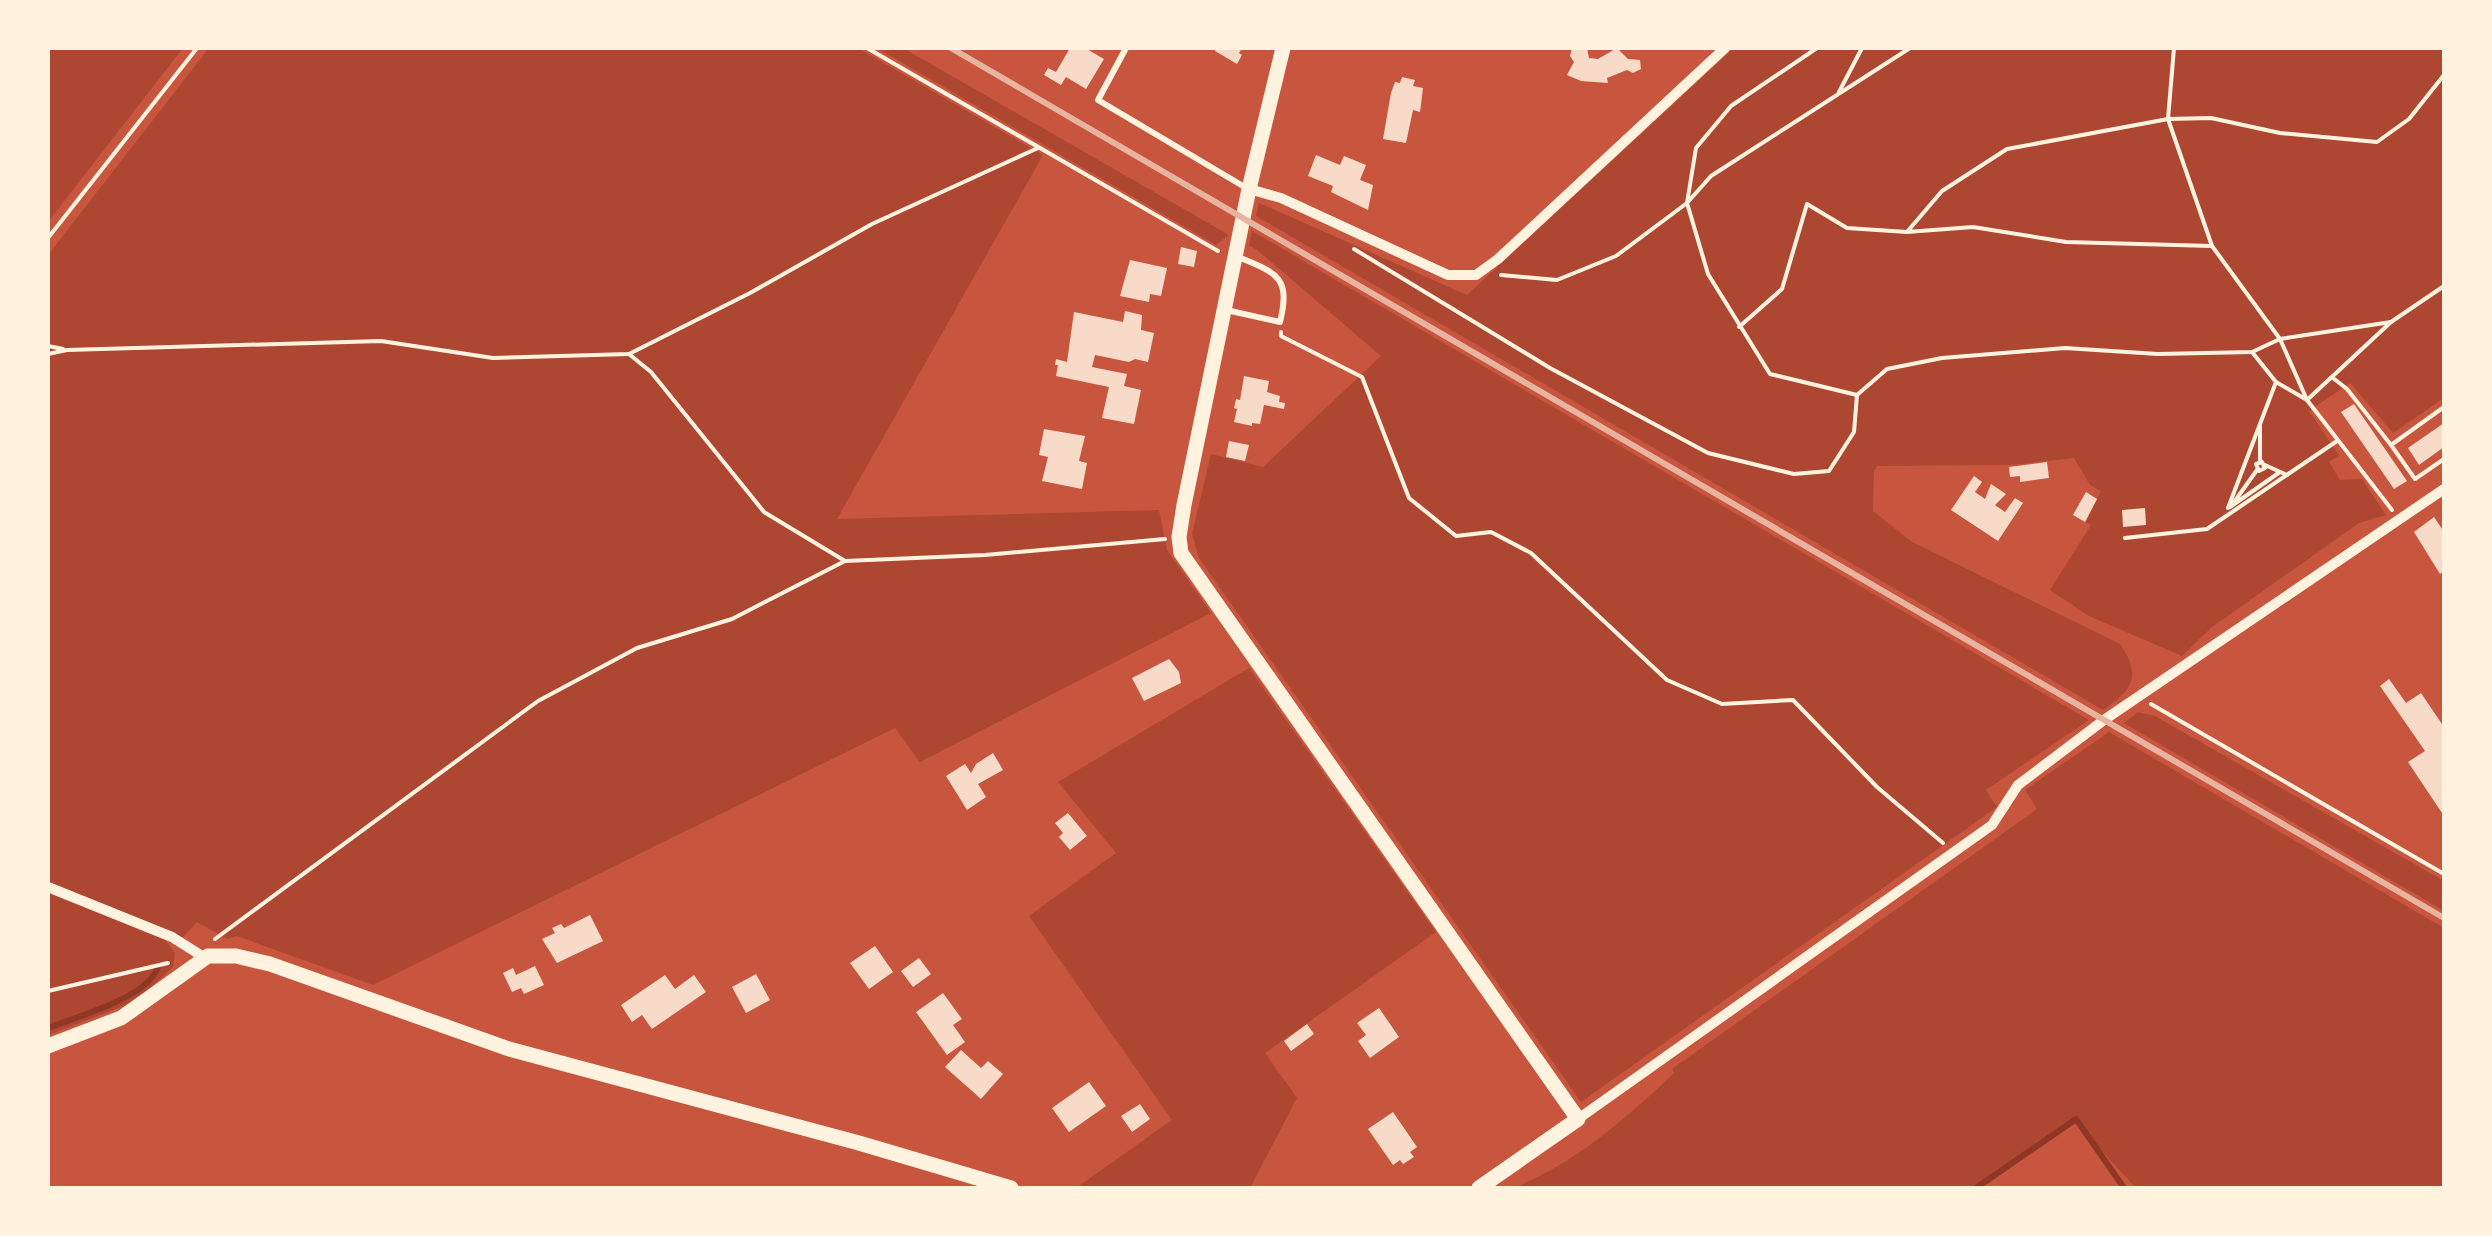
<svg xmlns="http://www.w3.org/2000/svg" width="2492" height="1236" viewBox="0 0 2492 1236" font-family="'IBM Plex Serif',serif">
<rect width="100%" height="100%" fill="#c8553d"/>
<!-- green -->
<g fill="#ae4732">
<polygon points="48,48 183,48 48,222"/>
<polygon points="209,48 858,48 1043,155 837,519 1159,510 1167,550 1211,613 920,762 895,728 373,985 237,936 227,939 197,922 182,938 48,882 48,255"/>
<polygon points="877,48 903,48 1229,235 1216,245"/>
<path d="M1734 48H2444V398L2393 433 2350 383 2309 411 2339 455 2329 462 2340 480 2362 479 2386 515 2359 523 2212 627 2182 656 2089 616 2050 590 2091 525 2086 522 2101 491 2090 485 2074 458 2013 465 1877 466 1874 471 1873 511 1912 542 2120 644C2142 676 2133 690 2103 710L1256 216 1259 203 1467 295Z"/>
<polygon points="1252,231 2089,720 1986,790 1997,807 1581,1102 1199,558 1192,534 1211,454 1263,467 1381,356 1256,249 1249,246"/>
<polygon points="1249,668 1436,932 1265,1053 1297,1098 1250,1188 1076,1188 1172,1120 1029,916 1116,853 1058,782"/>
<polygon points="2138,712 2155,716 2444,881 2444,911 2124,723"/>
<path d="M2109 732 2444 928V1188H2136L2076 1123 1981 1188H1514C1574 1164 1628 1117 1674 1073L1672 1069 2037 809 2025 790Z"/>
<polygon points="48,893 165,940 175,953 173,967 136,1001 48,1035"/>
</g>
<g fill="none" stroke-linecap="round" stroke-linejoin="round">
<!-- stream -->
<g stroke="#8f3625" stroke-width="6">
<path d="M48 1028C76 1017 149 997 158 967"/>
<polyline points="1976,1188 2076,1119 2124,1188"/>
</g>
</g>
<!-- building -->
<g fill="#f7dbc8">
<polygon points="1070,48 1085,48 1104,59 1086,89 1066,77 1061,85 1044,75 1048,68 1056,72"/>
<polygon points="1217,48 1242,48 1239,53 1242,55 1237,64 1215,51"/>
<polygon points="1572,48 1587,48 1589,58 1598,59 1617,48 1628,59 1640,60 1641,69 1633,73 1627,70 1607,78 1608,83 1581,81 1567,75 1574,62 1570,56"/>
<polygon points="1402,77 1415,80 1413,86 1423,88 1420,112 1413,110 1406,143 1383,139 1391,93 1395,82 1400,83"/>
<polygon points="1316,155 1340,165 1344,156 1366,165 1360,180 1373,185 1368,210 1331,192 1333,186 1308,176"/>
<polygon points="1181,247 1197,251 1194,267 1178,264"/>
<polygon points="1130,260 1167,268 1161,296 1150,294 1149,302 1120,296"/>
<polygon points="1125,311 1142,315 1141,330 1154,333 1148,362 1135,359 1129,362 1095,355 1092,367 1127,374 1124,386 1141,390 1134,424 1102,418 1109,387 1056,376 1058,365 1055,365 1056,359 1067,362 1074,312 1123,322"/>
<polygon points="1244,376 1269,381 1267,392 1280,396 1279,402 1285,403 1284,409 1264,405 1260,424 1252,423 1252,426 1234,422 1237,409 1234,408 1236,399 1240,400"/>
<polygon points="2354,404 2407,481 2394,489 2341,412"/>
<polygon points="2444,423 2444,447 2419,465 2408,448"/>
<polygon points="1044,429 1085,436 1079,461 1087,463 1082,489 1042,481 1048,457 1039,455"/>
<polygon points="1229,441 1249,445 1245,461 1226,457"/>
<polygon points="2047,462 2049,478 2020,482 2020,476 2010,477 2009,467"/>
<polygon points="1974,476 1982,482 1975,492 1985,499 1991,484 2006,494 1995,505 2005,512 2015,498 2023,503 1998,541 1951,510"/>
<polygon points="2086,492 2097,499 2085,522 2073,515"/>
<polygon points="2145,508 2146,525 2123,527 2122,510"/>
<polygon points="2434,517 2444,532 2444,571 2440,574 2414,532"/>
<polygon points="1169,659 1179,672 1181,683 1144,701 1132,678"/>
<polygon points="2389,679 2406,703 2421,693 2444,727 2444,816 2408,762 2425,751 2380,686"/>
<polygon points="993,753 1003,770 978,784 986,797 967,810 946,776 965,764 971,773 976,764"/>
<polygon points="1068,813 1087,836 1070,850 1059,837 1063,833 1055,823"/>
<polygon points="590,915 603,941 557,963 542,939 555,933 552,928 561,924 564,928"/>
<polygon points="875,946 893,972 869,989 850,963"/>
<polygon points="919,958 931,974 913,987 901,971"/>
<polygon points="535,966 544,985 524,994 521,988 512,992 503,973 513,968 516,975"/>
<polygon points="756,974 770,1000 746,1013 732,987"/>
<polygon points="665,975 675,989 694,975 706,992 652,1029 642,1015 632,1022 621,1005"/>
<polygon points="943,993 962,1019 953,1025 965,1042 947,1055 916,1012"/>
<polygon points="1379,1008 1399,1037 1370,1058 1358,1041 1366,1035 1357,1023"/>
<polygon points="1307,1024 1314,1034 1291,1051 1284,1041"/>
<polygon points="961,1050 981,1068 988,1061 1003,1074 981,1099 945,1067"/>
<polygon points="1089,1082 1106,1106 1069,1132 1052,1108"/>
<polygon points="1140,1104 1150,1119 1132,1132 1121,1116"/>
<polygon points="1393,1112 1417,1147 1410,1152 1414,1157 1403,1164 1400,1160 1393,1165 1368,1129"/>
</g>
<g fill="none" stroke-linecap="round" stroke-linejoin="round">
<!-- path -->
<g stroke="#fff3e0" stroke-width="4">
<polyline points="867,48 1218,251"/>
<polyline points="1910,48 1711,176 1687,203 1708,274 1770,374 1857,395 1887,369 1942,358 2065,348 2158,354 2252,352 2280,339 2391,322"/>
<polyline points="2174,48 2168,119 2211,118 2280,133 2377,142 2409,119 2444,75"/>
<polyline points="1839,92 1862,48"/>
<polyline points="1907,232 1942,191 2007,149 2168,119 2212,246"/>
<polyline points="48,238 197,48"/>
<polyline points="1354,249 1550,368 1708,453 1794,474 1829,471 1854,432 1857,395"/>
<polyline points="1501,275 1557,280 1616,256 1687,203 1696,148 1731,106 1817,48"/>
<polyline points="1739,327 1782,289 1807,204 1847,228 1907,232 1973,227 2066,242 2212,246 2280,339 2307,400 2392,510"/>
<polyline points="1281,332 1281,336 1362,377 1409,498 1456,536 1491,532 1531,553 1667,680 1722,704 1793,700 1877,787 1943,843"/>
<polyline points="48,346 63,349"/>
<polyline points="2252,352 2276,382"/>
<polyline points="48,354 67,350 381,341 493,358 629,354 750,293 872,224 1038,148"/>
<polyline points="629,354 651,372 764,512 845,561"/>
<polyline points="2333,378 2347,389 2391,445 2444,407"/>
<polyline points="2307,400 2391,322 2444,286"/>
<polyline points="2391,445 2415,479 2444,459"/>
<polyline points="2260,462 2260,426"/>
<polygon points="2262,462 2265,468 2259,471 2256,464"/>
<polyline points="2265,465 2287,475"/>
<polyline points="2232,505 2257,470"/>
<polyline points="2230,507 2280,472"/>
<polyline points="2228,508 2276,382 2307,400"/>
<polyline points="2125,538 2207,529 2337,441"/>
<polyline points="2151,704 2444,874"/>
<polyline points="215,939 538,701 637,648 732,619 845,561 985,555 1165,539"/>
<polyline points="48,991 168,963"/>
</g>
<!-- service -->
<g stroke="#fff3e0" stroke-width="6">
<polyline points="1126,48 1098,100 1248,189"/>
<path d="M1226 310 1280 322C1291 277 1277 273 1238 257"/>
</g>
<!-- minor -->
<g stroke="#fff3e0" stroke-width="10">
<polyline points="1249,189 1281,198 1448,275 1476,275 1498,259 1725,48"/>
<polyline points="48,887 172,937 202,956 208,956"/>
<polyline points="1578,1119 1992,825 2018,785 2104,720 2444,489"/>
</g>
<!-- tertiary -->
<g stroke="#fff3e0" stroke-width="15">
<polyline points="1283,48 1249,189 1184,505 1179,537 1181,553 1578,1119 1479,1188"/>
<polyline points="48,1046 121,1018 208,956 236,956 270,964 509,1049 859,1143 1011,1188"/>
</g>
<!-- rail -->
<polyline stroke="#e9b49f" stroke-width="6" points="951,48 2444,918"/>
</g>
<!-- border -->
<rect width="2492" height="1236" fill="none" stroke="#fff3e0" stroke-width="100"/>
</svg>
